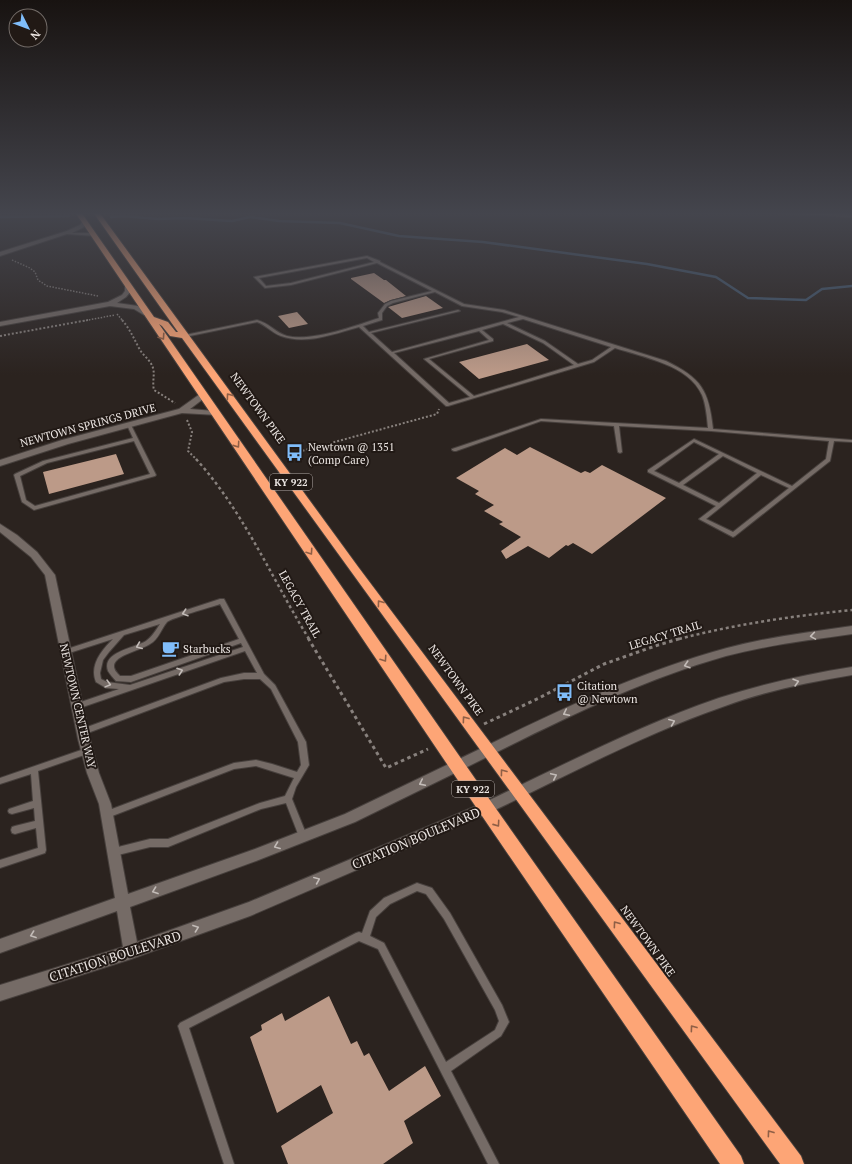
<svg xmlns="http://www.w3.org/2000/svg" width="852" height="1164" viewBox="0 0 852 1164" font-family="'PT Serif',serif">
<rect width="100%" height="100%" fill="#2b231f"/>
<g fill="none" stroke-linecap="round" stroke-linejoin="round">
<!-- stream -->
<g stroke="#445b73" stroke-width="2.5">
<polyline points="0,217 69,216"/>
<polyline points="111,217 123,216 158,219 185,218 232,221 250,217 279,221 340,223 399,236 483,242 647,264 716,277 748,298 806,300 822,289 852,286"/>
</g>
</g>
<!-- building -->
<g fill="#bc9a88">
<polygon points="374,273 384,280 386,280 406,296 391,300 384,303 351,279 351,278"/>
<polygon points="426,296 443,308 402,318 388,307"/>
<polygon points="297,312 308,324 289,328 278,316"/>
<polygon points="527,344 549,360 479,379 459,362"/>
<polygon points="530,447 581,473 585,471 590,473 602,465 666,498 592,554 573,543 568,546 566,545 549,558 528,546 506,559 501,551 521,537 499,524 503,522 484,511 494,505 475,494 479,491 456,478 505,448 517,455"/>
<polygon points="116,454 124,474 49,494 43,472"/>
<polygon points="329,996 351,1044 357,1041 364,1056 369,1053 389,1091 425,1066 441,1096 404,1121 413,1143 383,1164 288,1164 281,1146 333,1113 321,1085 277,1113 250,1037 262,1030 261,1025 282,1013 285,1021"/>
</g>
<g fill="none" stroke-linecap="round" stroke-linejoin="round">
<defs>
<g id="lane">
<polygon points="772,212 789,212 852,215 852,217 774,213"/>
<path d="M367 256 380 261V262L464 304 504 310 666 361C701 378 709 390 713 429L852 440V442L834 441 830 461 735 536 733 537 699 519 716 506 648 472V470L694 439 792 486 826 459 829 441 711 431 619 426 622 452 620 453 618 452 614 426 541 421 456 451H454L452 450V449L541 419 708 428C707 417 706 405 702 395 689 365 643 357 615 348L594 362 448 406H446L359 327C334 334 306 345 281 336 272 333 266 325 257 322L185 337 183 336 185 335 257 320C269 323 276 333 287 336 311 342 355 326 379 318L378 313 385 304 391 301 432 291 377 263 291 285 265 288 254 277ZM367 258 374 262 291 283 266 286 259 278ZM435 292 462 306 502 312 519 317 392 352 371 333 460 311 458 310 369 332 363 326 382 320V313L387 306 393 303ZM523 319 611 347 592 360 578 364 545 341 507 323ZM503 324 543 343 574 365 474 396 429 359 493 341V339L482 330ZM479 331 489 340 424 359 470 397 449 403 394 353ZM694 442 719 454 679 483 654 471ZM723 456 757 473 719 503 683 485ZM761 475 789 488 733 532 706 519Z"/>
<path d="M127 424H131V425L156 475 155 476 34 510 22 502 14 475 15 474 43 461 133 438 127 425ZM134 441 150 474 35 506 26 500 20 476 47 463Z"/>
<path d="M220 599H224L264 674 275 685 306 742 309 765 296 787 292 799 307 836 306 839 303 840 300 839 286 803 261 809 168 847H150L114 856 111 855 110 852 111 849 114 848 150 839H168L260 803 285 796 294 778 256 766 234 769 107 818 104 816 103 814 104 812 234 763 256 760 272 764 297 772 301 765 298 742 271 689 260 679H244L224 682 85 734 82 735 79 734 78 732 79 730 221 678 244 673H257L245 651 77 709 75 708 74 706 75 704 119 689 106 688 96 682C89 665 102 650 113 639L66 654H64L63 652 64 650ZM220 604 239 639 131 676H120C117 673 114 670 114 666 114 655 142 650 150 644 159 639 161 629 167 622 171 618 212 607 220 604ZM160 624C156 630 152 637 146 641 135 648 101 652 108 671 110 674 113 678 116 681L131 682 241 643 243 647 130 685 107 682 101 679 100 673 103 660 109 652 124 635Z"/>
<polygon points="87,748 90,749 91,751 90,753 38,771 46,850 45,853 0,868 0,860 38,848 36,828 15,834 12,833 11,830 12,827 15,826 35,821 34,808 12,814 9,813 8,811 9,809 33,801 31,774 0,784 0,778"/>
<path d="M417 883 432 888 450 913 502 1005 509 1022 501 1036 451 1071 499 1164H488L378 949 359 941 189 1028 234 1164H224L178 1026 180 1023 356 933 359 932 362 933 370 911 384 898ZM417 891 426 894 444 919 495 1010 499 1021 495 1030 446 1062 384 943 370 936 376 917 390 904Z"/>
</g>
<g id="street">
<polygon points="84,219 87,221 84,227 72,233 93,233 96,235 95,236 67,234 0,256 0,252 67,231 80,225"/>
<polygon points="125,285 129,285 131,291 126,297 117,303 138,306 148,313 148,315 144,315 134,309 110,306 0,326 0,322 108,302 122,295 125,291"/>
<polygon points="200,394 203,394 207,396 190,409 214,411 217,411 217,415 182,413 68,444 0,466 0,460 62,440 179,409"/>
<polygon points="0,524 17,535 37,552 55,575 90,739 99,773 111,804 128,894 255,849 345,814 453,762 457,761 461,762 463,766 461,770 355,822 256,861 130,907 137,942 249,902 481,804 486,802 491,804 493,808 491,812 250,916 131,959 0,1001 0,985 123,947 117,911 0,953 0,939 115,898 99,804 87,773 78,739 45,575 31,557 0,532"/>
</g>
<g id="secondary">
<path d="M852 626V634C810 640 768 645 726 656 634 682 547 727 461 770L457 771 453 770 451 766 453 762C541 719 631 674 727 648 768 637 810 632 852 626Z"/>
<path d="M852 667V675C809 682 766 691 725 706 644 734 568 775 491 812L486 814 481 812 479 808 481 804C560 767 637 726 719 698 763 684 807 674 852 667Z"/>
</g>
<polygon id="highway" points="75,212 81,212 154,317 168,322 176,332 178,332 93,212 99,212 359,568 801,1156 804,1164 780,1164 182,338 170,336 162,326 159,324 492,803 741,1156 744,1164 720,1164 480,813"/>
</defs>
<!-- lane casing -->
<use href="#lane" stroke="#47403d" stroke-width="2"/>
<!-- street casing -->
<use href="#street" stroke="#47403d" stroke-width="2"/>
<!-- secondary casing -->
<use href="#secondary" stroke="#47403d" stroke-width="2"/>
<!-- highway casing -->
<use href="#highway" stroke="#47403d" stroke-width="2"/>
<!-- path-far3 -->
<g stroke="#88817d" stroke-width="1.5" stroke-dasharray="1.5 1.5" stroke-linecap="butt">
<polyline points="12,260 30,268 35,272 38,280 47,286 98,296"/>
<polyline points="117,314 123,321"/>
<polyline points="83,321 115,315"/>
</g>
<!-- path-far2 -->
<g stroke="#88817d" stroke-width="2" stroke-dasharray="2 2" stroke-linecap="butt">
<path d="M122 320C130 329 134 339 140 350 144 356 151 361 153 368 155 375 152 382 154 390L175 403"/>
<polyline points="0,336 88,320"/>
<polyline points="187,420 192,432 188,451 197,460"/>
<polyline points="287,455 437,414 439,409"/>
</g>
<!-- path-far1 -->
<g stroke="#88817d" stroke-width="2.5" stroke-dasharray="3 3" stroke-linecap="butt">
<path d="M196 459C244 512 272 579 309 639"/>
<path d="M679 639C736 624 793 616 852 610"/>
</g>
<!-- path -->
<g stroke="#88817d" stroke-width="3" stroke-dasharray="3.5 3.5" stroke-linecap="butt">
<polyline points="308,638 386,768 428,749"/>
<polyline points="484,724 539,698 604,664 658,645 682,638"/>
</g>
<!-- lane -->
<use href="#lane" fill="#756b66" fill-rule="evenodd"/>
<!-- street -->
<use href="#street" fill="#756b66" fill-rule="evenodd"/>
<!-- secondary -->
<use href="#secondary" fill="#756b66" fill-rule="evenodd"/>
<!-- highway -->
<use href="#highway" fill="#fda576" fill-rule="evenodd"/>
</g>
<!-- one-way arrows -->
<defs><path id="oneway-chevron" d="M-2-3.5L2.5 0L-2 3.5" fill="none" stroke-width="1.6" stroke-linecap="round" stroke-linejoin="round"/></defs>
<g stroke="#8f5f46">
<use href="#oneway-chevron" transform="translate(162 337) rotate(56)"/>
<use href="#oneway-chevron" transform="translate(229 396) rotate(-126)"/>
<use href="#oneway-chevron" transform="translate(237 445) rotate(55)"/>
<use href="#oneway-chevron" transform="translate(310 552) rotate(56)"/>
<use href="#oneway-chevron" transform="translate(380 603) rotate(-126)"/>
<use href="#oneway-chevron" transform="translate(384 659) rotate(56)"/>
<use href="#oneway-chevron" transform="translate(465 719) rotate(-126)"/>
<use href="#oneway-chevron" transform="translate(503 772) rotate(-127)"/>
<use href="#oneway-chevron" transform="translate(497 824) rotate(55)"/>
<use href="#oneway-chevron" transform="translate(616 924) rotate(-126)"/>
<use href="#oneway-chevron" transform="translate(693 1028) rotate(-126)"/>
<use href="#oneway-chevron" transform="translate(770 1133) rotate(-126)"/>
</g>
<g stroke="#c2bbb7">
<use href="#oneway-chevron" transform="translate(185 613) rotate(162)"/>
<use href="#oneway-chevron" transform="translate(813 636) rotate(171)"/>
<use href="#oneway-chevron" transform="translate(139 646) rotate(158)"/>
<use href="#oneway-chevron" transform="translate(687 665) rotate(162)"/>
<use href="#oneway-chevron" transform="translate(180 671) rotate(-19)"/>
<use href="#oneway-chevron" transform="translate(796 682) rotate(-16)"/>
<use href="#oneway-chevron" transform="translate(108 684) rotate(15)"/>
<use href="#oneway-chevron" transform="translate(566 713) rotate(154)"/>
<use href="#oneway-chevron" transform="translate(672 722) rotate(-22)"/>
<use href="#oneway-chevron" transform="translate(554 776) rotate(-25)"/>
<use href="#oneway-chevron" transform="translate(422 783) rotate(154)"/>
<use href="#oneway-chevron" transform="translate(277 846) rotate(159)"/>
<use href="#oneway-chevron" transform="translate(317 880) rotate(-23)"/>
<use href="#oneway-chevron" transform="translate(155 891) rotate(160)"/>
<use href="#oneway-chevron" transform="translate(196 928) rotate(-20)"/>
<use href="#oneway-chevron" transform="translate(33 935) rotate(160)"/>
</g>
<!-- sky -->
<linearGradient id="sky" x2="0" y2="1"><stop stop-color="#181311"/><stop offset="0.57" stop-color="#44454d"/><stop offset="1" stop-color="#44454d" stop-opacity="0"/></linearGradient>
<rect width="852" height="375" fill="url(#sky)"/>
<!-- icons -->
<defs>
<symbol id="bus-bare" viewBox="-9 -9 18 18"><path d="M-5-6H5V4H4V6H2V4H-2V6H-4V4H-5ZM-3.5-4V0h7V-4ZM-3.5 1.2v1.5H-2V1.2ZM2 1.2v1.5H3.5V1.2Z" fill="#80bdfa" stroke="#211915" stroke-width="2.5" paint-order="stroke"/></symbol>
<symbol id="cafe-bare" viewBox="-9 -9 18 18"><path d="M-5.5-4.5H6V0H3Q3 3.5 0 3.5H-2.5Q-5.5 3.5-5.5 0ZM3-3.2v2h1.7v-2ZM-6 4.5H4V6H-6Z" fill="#80bdfa" stroke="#211915" stroke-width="2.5" paint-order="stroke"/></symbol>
</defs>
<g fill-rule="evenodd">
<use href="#bus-bare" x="282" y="440" width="25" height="25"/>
<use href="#cafe-bare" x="158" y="636" width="25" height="25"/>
<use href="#bus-bare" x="552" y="680" width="25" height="25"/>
</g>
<g text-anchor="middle" stroke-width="4" stroke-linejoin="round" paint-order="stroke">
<!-- shield labels -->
<g fill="#211915" stroke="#afa8a5" stroke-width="1">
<rect x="270" y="474" width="42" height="16" rx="3"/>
<rect x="452" y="781" width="42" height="16" rx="3"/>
</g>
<g font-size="10" font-weight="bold" fill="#ece6e3">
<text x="291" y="486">KY 922</text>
<text x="473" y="793">KY 922</text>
</g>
<!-- street labels -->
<g font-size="11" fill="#ece6e3" stroke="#211915">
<text transform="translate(258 408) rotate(54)" y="4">NEWTOWN PIKE</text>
<text transform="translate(88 425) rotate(-15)" y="4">NEWTOWN SPRINGS DRIVE</text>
<text transform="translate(300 604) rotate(61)" y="4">LEGACY TRAIL</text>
<text transform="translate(665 635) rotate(-17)" y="4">LEGACY TRAIL</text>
<text transform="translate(456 680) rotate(54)" y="4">NEWTOWN PIKE</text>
<text transform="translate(78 706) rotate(77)" y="4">NEWTOWN CENTER WAY</text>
<text transform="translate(648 941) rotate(54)" y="4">NEWTOWN PIKE</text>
</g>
<!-- poi labels -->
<g font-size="11" fill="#ece6e3" stroke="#211915" text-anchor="start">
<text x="308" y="451">Newtown @ 1351<tspan x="308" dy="13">(Comp Care)</tspan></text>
<text x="183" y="653">Starbucks</text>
<text x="577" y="690">Citation<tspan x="577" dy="13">@ Newtown</tspan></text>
</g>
<!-- near-street labels -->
<g font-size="13" fill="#ece6e3" stroke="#211915">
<text transform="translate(416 838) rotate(-23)" y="5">CITATION BOULEVARD</text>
<text transform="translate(115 956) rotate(-18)" y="5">CITATION BOULEVARD</text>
</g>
</g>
<!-- north arrow -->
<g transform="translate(28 28) rotate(132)"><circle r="19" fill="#211915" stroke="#726b67"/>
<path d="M0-3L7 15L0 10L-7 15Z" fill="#80bdfa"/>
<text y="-6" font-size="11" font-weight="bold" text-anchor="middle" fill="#ece6e3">N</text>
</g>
</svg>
